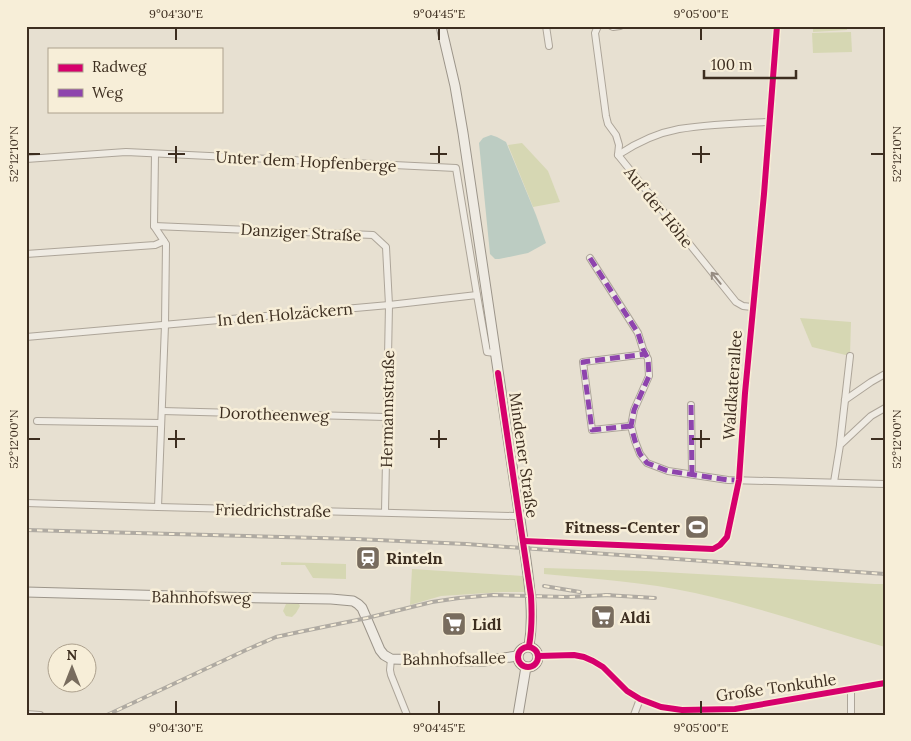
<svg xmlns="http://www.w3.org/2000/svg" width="911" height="741" viewBox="0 0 911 741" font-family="Lora,serif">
<rect width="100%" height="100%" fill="#e7e0d1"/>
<!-- green -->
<g fill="#d6d7b3">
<polygon points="813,26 847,26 847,30 813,32"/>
<polygon points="851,32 852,52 813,53 812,33"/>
<polygon points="522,143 548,171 560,202 533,207 508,145"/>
<polygon points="800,318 851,322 850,356 812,347"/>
<polygon points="281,562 346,564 346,579 313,578 305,565 281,565"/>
<path d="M544 568 645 571 875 584H885V647C822 629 759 607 695 593 645 582 594 579 544 574Z"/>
<polygon points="412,569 523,576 525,592 503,592 441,596 410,605"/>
<polygon points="286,604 299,604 300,606 296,613 292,617 286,616 283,611"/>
</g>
<!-- water -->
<polygon fill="#bcccc2" points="491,135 497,137 506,142 536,215 546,243 528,253 499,259 495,259 490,254 479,143 483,138"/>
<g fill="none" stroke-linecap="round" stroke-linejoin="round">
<defs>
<g id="street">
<polyline points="546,26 549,46"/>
<polyline points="598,26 595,33 606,116 608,124 616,135 619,145 618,155 736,302 743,306 752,307"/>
<polyline points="611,26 613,27 620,26"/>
<polyline points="155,154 154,226 166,244 165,325 158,507"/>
<path d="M618 155C636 143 657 133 679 129 709 124 739 123 769 122"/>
<polyline points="26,159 126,152 456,168 477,295"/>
<polyline points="154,226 373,235 386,247 389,305 385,512"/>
<polyline points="26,254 155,245 164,241"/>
<polyline points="590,258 638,333 643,349 648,359 649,376 634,410 631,426 635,441 640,454 647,463 668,471 728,480 885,484"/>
<polyline points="26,337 389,305 477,295 487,352 495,353"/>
<polyline points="845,400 871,382 885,374"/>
<polyline points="691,405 692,474"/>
<polyline points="162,411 386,417"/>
<polyline points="37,421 161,423"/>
<polyline points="631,426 592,430 583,362 646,354"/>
<polyline points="840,444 850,356"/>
<polyline points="834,482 840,445 871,416 885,408"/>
<polyline points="26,503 158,507 514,516 519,515"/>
<polyline points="523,541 713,549 720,545 727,537 739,480 745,393 764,194 777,26"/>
<polyline points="538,656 574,655 584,657 593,661 603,667 627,691 640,699 661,707 682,710 735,709 885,683"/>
<polyline points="391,659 390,670 391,675 407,715"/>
<polyline points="26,714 40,715"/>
<polyline points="634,715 640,699"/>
<polyline points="851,715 851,689"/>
</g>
<g id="secondary">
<path d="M441 26 455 86 463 133 526 560C530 589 534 617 529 646"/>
<polyline points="26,592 211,597 331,599 353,601 358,604 362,608 380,650 384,655 391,659 463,661 484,661 517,656"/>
<circle cx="528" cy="657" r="10"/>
<polyline points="518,715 526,667"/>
</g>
</defs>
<!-- street casing -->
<use href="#street" stroke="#ada599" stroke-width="8"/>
<!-- secondary casing -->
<use href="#secondary" stroke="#9c958a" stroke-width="11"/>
<!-- street -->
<use href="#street" stroke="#efebe3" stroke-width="6"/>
<!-- secondary -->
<use href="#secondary" stroke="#efebe3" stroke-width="9"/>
<defs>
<g id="rail">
<polyline points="26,530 355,539 466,544 885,574"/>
<polyline points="544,586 580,592"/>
<polyline points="605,595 655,598"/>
<polyline points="107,715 246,650 276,637 299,632 367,618 432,602 459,598 493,595 567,597 610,595"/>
</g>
</defs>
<!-- rail casing -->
<use href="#rail" stroke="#afaaa2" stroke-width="4"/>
<!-- rail -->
<use href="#rail" stroke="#f7eed8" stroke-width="2" stroke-dasharray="5.5" stroke-linecap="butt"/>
<!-- quiet -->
<g stroke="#8e44ad" stroke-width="5" stroke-dasharray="10 5" stroke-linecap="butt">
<polyline points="590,258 638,333 643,349 648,359 649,376 634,410 631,426 635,441 640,454 647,463 668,471 728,480 739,480"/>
<polyline points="691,405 692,474"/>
<polyline points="631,426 592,430 583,362 646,354"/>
</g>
<defs>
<g id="cycleway">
<path d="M498 373 531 596C532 613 532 630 529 646"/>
<polyline points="523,541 713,549 720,545 727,537 739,480 745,393 764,194 777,26"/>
<circle cx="528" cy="657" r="10"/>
<polyline points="538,656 574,655 584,657 593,661 603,667 627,691 640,699 661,707 682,710 735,709 885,683"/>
</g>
</defs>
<!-- cycleway casing -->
<use href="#cycleway" stroke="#f7eed8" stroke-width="9"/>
<!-- cycleway -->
<use href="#cycleway" stroke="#d6006c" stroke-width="6"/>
</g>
<!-- one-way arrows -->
<defs><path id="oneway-shaft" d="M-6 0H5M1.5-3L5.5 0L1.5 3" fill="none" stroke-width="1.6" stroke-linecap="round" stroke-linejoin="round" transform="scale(1.25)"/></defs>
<use stroke="#968c82" href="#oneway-shaft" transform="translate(716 278) rotate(-129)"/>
<!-- ticks -->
<path fill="none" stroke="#3d2e20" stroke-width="2" d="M176 28V40M439 28V40M701 28V40M176 146V163M439 146V163M701 146V163M28 154H40M168 154H185M430 154H447M692 154H710M871 154H884M176 430V448M439 430V448M701 430V448M28 439H40M168 439H185M430 439H447M692 439H710M871 439H884M176 701V714M439 701V714M701 701V714"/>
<!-- icons -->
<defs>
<symbol id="stadium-square" viewBox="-11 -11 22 22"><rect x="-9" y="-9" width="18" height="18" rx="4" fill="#786c5e" stroke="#f7eed8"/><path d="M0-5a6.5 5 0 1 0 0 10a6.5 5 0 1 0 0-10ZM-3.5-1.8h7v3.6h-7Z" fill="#fff"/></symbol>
<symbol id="station-square" viewBox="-11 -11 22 22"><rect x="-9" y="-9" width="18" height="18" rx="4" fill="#786c5e" stroke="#f7eed8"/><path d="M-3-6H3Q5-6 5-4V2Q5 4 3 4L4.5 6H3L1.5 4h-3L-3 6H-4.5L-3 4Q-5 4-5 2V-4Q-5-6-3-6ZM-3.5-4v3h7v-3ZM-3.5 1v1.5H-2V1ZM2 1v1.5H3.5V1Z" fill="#fff"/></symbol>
<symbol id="supermarket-square" viewBox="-11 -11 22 22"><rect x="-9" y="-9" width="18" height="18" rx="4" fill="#786c5e" stroke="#f7eed8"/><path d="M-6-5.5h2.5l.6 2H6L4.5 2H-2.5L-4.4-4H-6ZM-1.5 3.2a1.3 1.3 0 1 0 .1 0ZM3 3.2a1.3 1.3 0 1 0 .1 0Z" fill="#fff"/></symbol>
</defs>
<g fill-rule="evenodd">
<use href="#stadium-square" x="683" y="513" width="28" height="28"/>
<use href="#station-square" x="354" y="544" width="28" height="28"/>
<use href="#supermarket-square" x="589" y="603" width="28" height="28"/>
<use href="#supermarket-square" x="440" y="610" width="28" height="28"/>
</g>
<g text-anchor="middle" stroke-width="5" stroke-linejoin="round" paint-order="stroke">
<!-- street labels -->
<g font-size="16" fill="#3d2e20" stroke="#f7eed8">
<text transform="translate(306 161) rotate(3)" y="6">Unter dem Hopfenberge</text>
<text transform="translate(659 207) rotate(51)" y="6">Auf der Höhe</text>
<text transform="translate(301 232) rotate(3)" y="6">Danziger Straße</text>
<text transform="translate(285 314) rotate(-5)" y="6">In den Holzäckern</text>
<text transform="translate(732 385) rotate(-86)" y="6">Waldkaterallee</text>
<text transform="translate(387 409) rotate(-89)" y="6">Hermannstraße</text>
<text transform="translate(274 414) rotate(2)" y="6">Dorotheenweg</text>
<text transform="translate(524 455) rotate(82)" y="6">Mindener Straße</text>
<text transform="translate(273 510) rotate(1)" y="6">Friedrichstraße</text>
<text transform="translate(201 597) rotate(1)" y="6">Bahnhofsweg</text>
<text transform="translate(454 658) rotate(-1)" y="6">Bahnhofsallee</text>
<text transform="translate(776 687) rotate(-8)" y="6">Große Tonkuhle</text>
</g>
<!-- poi labels -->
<g font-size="16" font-weight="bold" fill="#3d2e20" stroke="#f7eed8" text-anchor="start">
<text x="680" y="533" text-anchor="end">Fitness-Center</text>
<text x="386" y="564">Rinteln</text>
<text x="620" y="623">Aldi</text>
<text x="472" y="630">Lidl</text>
</g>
</g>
<!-- border -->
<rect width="911" height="741" fill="none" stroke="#f7eed8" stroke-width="55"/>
<!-- legend -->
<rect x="48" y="48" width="175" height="65" fill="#f7eed8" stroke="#ada18e"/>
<rect x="58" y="64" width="25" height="8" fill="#d6006c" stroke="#ada18e"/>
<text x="92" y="72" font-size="15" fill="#3d2e20">Radweg</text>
<rect x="58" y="89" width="25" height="8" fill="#8e44ad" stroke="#ada18e"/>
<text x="92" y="98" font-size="15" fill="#3d2e20">Weg</text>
<!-- north arrow -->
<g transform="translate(72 668)"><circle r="24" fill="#f7eed8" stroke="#ada18e"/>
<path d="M0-4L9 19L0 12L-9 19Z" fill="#786c5e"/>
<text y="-8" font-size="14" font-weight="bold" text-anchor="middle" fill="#3d2e20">N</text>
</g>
<!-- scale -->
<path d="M704 70v8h92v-8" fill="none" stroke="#3d2e20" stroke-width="2.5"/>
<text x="711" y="70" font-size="15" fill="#3d2e20" stroke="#f7eed8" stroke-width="4" paint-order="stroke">100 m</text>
<rect x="28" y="28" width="856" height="686" fill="none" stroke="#3d2e20" stroke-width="2"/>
<g font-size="12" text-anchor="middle" fill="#3d2e20">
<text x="176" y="18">9°04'30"E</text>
<text x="439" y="18">9°04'45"E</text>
<text x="701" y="18">9°05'00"E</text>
<text transform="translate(14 154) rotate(-90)" y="4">52°12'10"N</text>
<text transform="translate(897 154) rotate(-90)" y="4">52°12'10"N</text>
<text transform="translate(14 439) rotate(-90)" y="4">52°12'00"N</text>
<text transform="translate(897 439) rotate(-90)" y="4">52°12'00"N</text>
<text x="176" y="732">9°04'30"E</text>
<text x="439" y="732">9°04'45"E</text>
<text x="701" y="732">9°05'00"E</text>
</g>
</svg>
